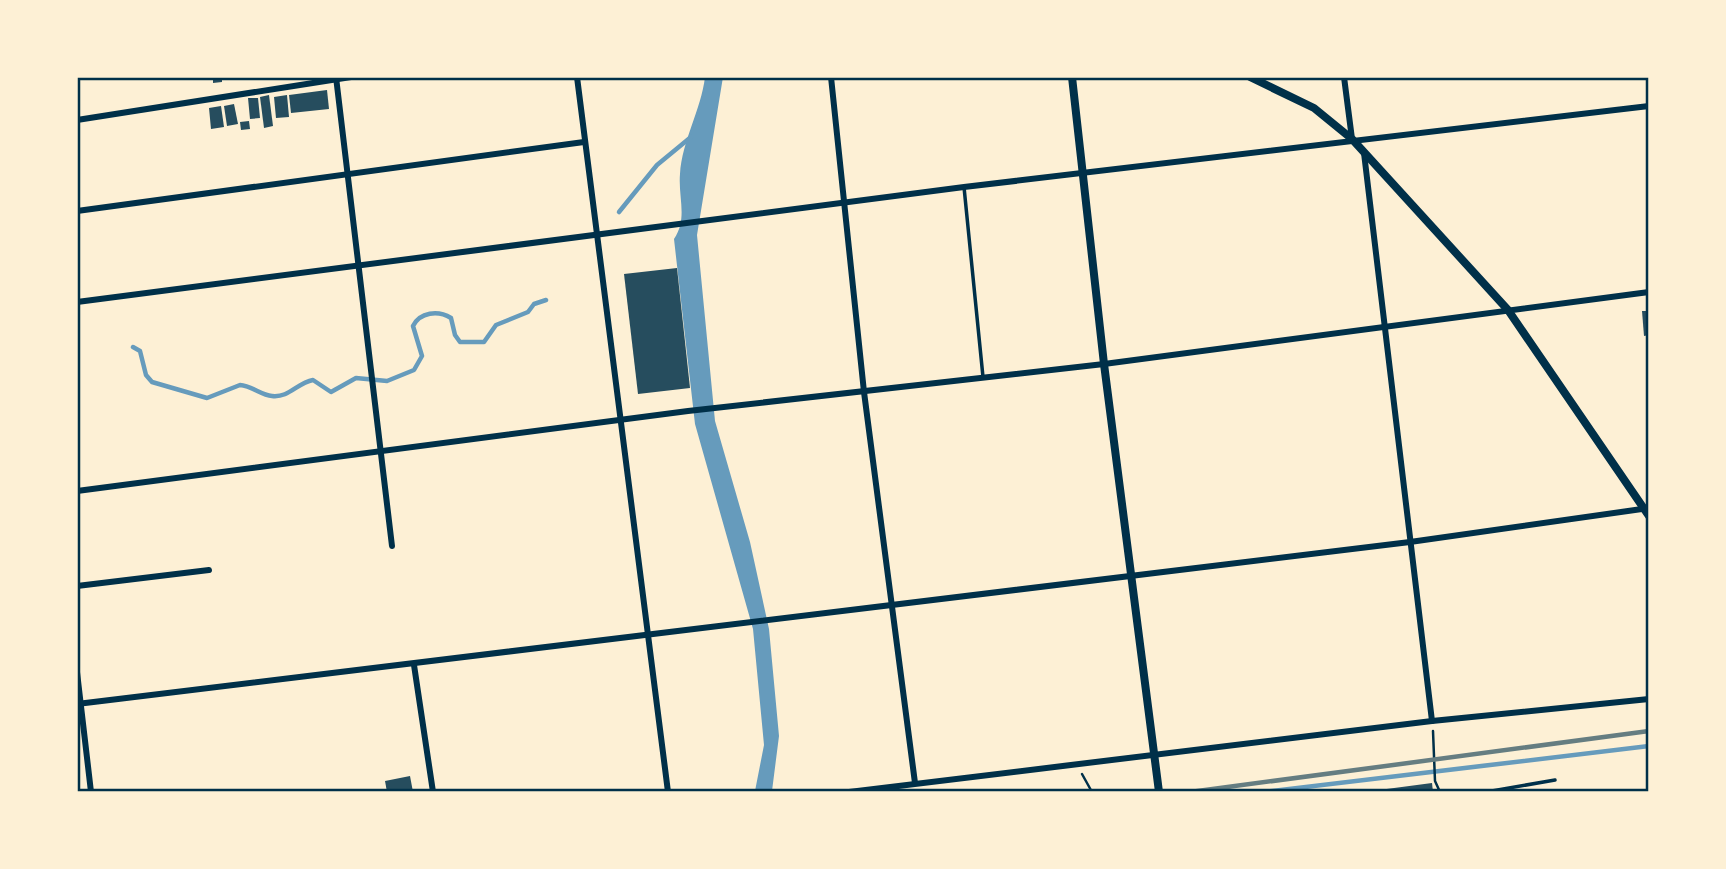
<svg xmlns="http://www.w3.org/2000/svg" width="1726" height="869" viewBox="0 0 1726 869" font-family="'Archivo Narrow',sans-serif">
<rect width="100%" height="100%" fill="#fdf0d5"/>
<!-- water -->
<path fill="#669bbc" d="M705 77H723L697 235 715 421 750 542 769 629 779 736 772 791H755L764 745 753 629 695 424 674 239C688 219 678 197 680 174 682 141 701 110 705 77Z"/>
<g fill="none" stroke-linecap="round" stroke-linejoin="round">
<!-- stream -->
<g stroke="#669bbc" stroke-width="4.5">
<polyline points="619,212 657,165 691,137"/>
<path d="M133 347 140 351 146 375 152 382 207 398 240 385C252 386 261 395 272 396 289 398 297 383 313 380L331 392 356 378 387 381 414 370 422 356 413 326C420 312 438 310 451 318L455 335 460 342H484L496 325 528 312 534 304 546 300"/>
<polyline points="1263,792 1649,746"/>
</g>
</g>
<!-- building -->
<g fill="#264d5e">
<polygon points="213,77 222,77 222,82 213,83"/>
<polygon points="327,90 329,109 291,113 289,95"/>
<polygon points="269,95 273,126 264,128 260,97"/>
<polygon points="287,95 289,117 276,118 274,97"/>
<polygon points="248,98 258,98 260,118 250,119"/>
<polygon points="234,104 238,124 227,126 224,106"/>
<polygon points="221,106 224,127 211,129 209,108"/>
<polygon points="249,121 250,129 241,130 240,122"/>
<polygon points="677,268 690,388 638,394 624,274"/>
<polygon points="1642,311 1649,311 1649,335 1644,336"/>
<polygon points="410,776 413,792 387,792 385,781"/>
<polygon points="1432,783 1433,792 1379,792 1379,790"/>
</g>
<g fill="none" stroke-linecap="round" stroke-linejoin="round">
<!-- path -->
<g stroke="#003049" stroke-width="2.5">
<polyline points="1433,731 1435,781 1440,792"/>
<polyline points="1082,774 1092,792"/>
</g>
<!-- service -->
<g stroke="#003049" stroke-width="3.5">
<polyline points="964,187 983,377"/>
<polyline points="1486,792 1555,780"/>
</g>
<!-- minor -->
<g stroke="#003049" stroke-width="6">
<polyline points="336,77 392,546"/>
<polyline points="577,77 668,792"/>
<polyline points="831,77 864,392 915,783"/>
<polyline points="1344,77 1352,139"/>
<polyline points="77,120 351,77"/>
<polyline points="1364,153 1432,721"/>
<polyline points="77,211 584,142"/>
<polyline points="77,302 964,187 1649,106"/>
<polyline points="77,491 688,411 1104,364 1649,292"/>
<polyline points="77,586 209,570"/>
<polyline points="414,665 433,792"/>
<polyline points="77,672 91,792"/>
<polyline points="77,704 1410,542 1649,508"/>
<polyline points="849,792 1432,721 1649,699"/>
</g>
<!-- tertiary -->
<g stroke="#003049" stroke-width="8">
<polyline points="1072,77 1104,364 1159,792"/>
<polyline points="1250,77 1314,108 1352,139 1508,310 1649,516"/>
</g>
<!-- rail -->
<polyline stroke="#657d81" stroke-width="4.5" points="1190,792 1649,731"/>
</g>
<!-- border -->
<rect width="1726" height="869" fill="none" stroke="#fdf0d5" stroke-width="158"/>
<rect x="79" y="79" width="1568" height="711" fill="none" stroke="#003049" stroke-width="2.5"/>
</svg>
